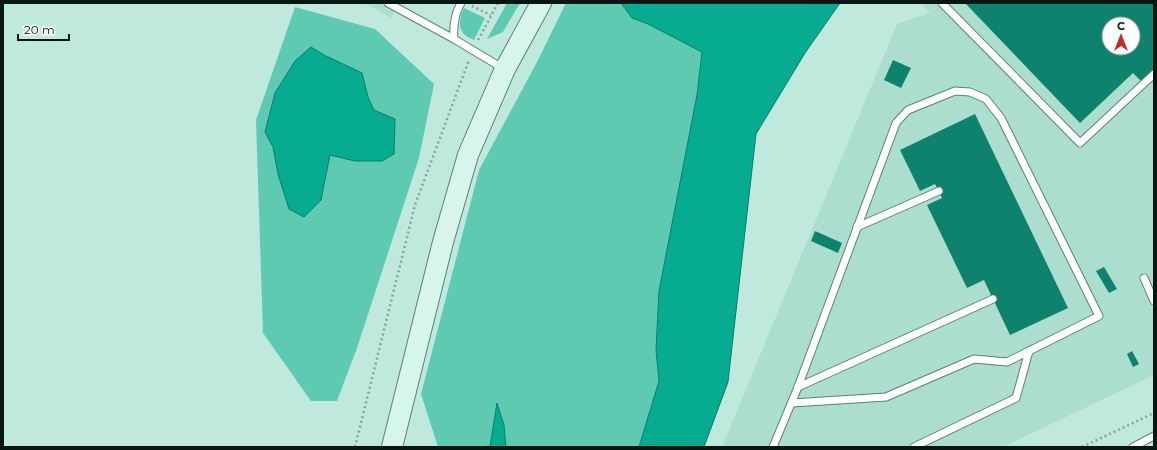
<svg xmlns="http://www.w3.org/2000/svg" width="1157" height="450" viewBox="0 0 1157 450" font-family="Montserrat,sans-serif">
<rect width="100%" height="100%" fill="#c0e9dd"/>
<!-- built -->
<g fill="#acded0" fill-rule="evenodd">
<polygon points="365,3 399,3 391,18"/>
<path d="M921 3H1154V375L1003 447H722L897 24 930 13ZM1109 24H1133V48H1109Z"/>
</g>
<!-- green -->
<g fill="#5fcab2">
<polygon points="507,3 520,3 503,32 487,39"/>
<polygon points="566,3 621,3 632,18 648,24 702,52 697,95 659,291 656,350 659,381 640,445 639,447 506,447 504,425 497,404 490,447 438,447 421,394 479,170 537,62"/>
<polygon points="295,7 375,29 434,84 419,158 357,348 337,401 311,401 263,333 256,120"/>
<path d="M464 8 485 18 474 40C470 38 465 36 463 33 457 25 461 15 464 8Z"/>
</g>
<!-- water -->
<g fill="#07ab90" stroke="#077e6a">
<polygon points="621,3 840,3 805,53 756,134 728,382 704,447 639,447 659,381 656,350 659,291 697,95 702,52 648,24 632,18"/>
<polygon points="311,47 324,55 362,73 368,97 374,110 395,119 394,154 382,161 355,161 330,155 321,200 304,217 289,209 278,174 273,147 265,132 275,93 295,61"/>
<polygon points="497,403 504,425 506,447 490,447"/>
</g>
<!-- building -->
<g fill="#0f826e" fill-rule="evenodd">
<path d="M965 3H1154V70L1142 82 1133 73 1080 123ZM1109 24H1133V48H1109Z"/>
<polygon points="893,60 911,68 901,88 884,80"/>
<polygon points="975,114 1068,308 1010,335 984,280 967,288 927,205 942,198 935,184 920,191 900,150"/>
<polygon points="815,231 842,243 838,253 811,241"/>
<polygon points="1104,267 1117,289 1109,293 1096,271"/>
<polygon points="1132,351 1139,364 1133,367 1127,354"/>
</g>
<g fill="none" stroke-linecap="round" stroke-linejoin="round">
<defs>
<g id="lane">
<polyline points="388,3 454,39"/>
<path d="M461 3C454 15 453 26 454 39L504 69"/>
<polyline points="942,3 1080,143 1154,74"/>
<polyline points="857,227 939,191"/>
<polyline points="1144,278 1154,301"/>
<polyline points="798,387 993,299"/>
<polyline points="773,447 798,387 896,123 908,110 955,91 970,92 986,99 1001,118 1099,316 1007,362 974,359 886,397 792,403"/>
<polyline points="914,447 1016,398 1029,351"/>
<polyline points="1133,447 1154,436"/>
</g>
<polyline id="secondary" points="392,447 443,242 468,155 505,69 541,3"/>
</defs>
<!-- lane casing -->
<use href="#lane" stroke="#5a8076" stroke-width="9"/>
<!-- secondary casing -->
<use href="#secondary" stroke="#5a8076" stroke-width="22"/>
<!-- path -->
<g stroke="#84a49b" stroke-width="2.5" stroke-dasharray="2 3" stroke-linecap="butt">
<polyline points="472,6 491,15"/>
<polyline points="478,40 498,3"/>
<polyline points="355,447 415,205 469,60"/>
<polyline points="1082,447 1154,413"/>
</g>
<!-- lane -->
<use href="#lane" stroke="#fff" stroke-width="7"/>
<!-- secondary -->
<use href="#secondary" stroke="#d7f4ed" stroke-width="20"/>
</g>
<!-- border -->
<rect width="1157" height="450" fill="none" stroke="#061612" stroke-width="8"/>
<!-- north arrow -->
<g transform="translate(1121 36)"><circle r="19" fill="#ffffff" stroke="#9ba2a0"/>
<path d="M0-3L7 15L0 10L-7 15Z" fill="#bc2d2c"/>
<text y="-6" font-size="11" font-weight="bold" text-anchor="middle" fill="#061612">С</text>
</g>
<!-- scale -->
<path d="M18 34v6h51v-6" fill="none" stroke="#061612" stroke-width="2"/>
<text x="24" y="34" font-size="12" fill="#061612" stroke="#ffffff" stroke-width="3" paint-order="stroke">20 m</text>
</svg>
